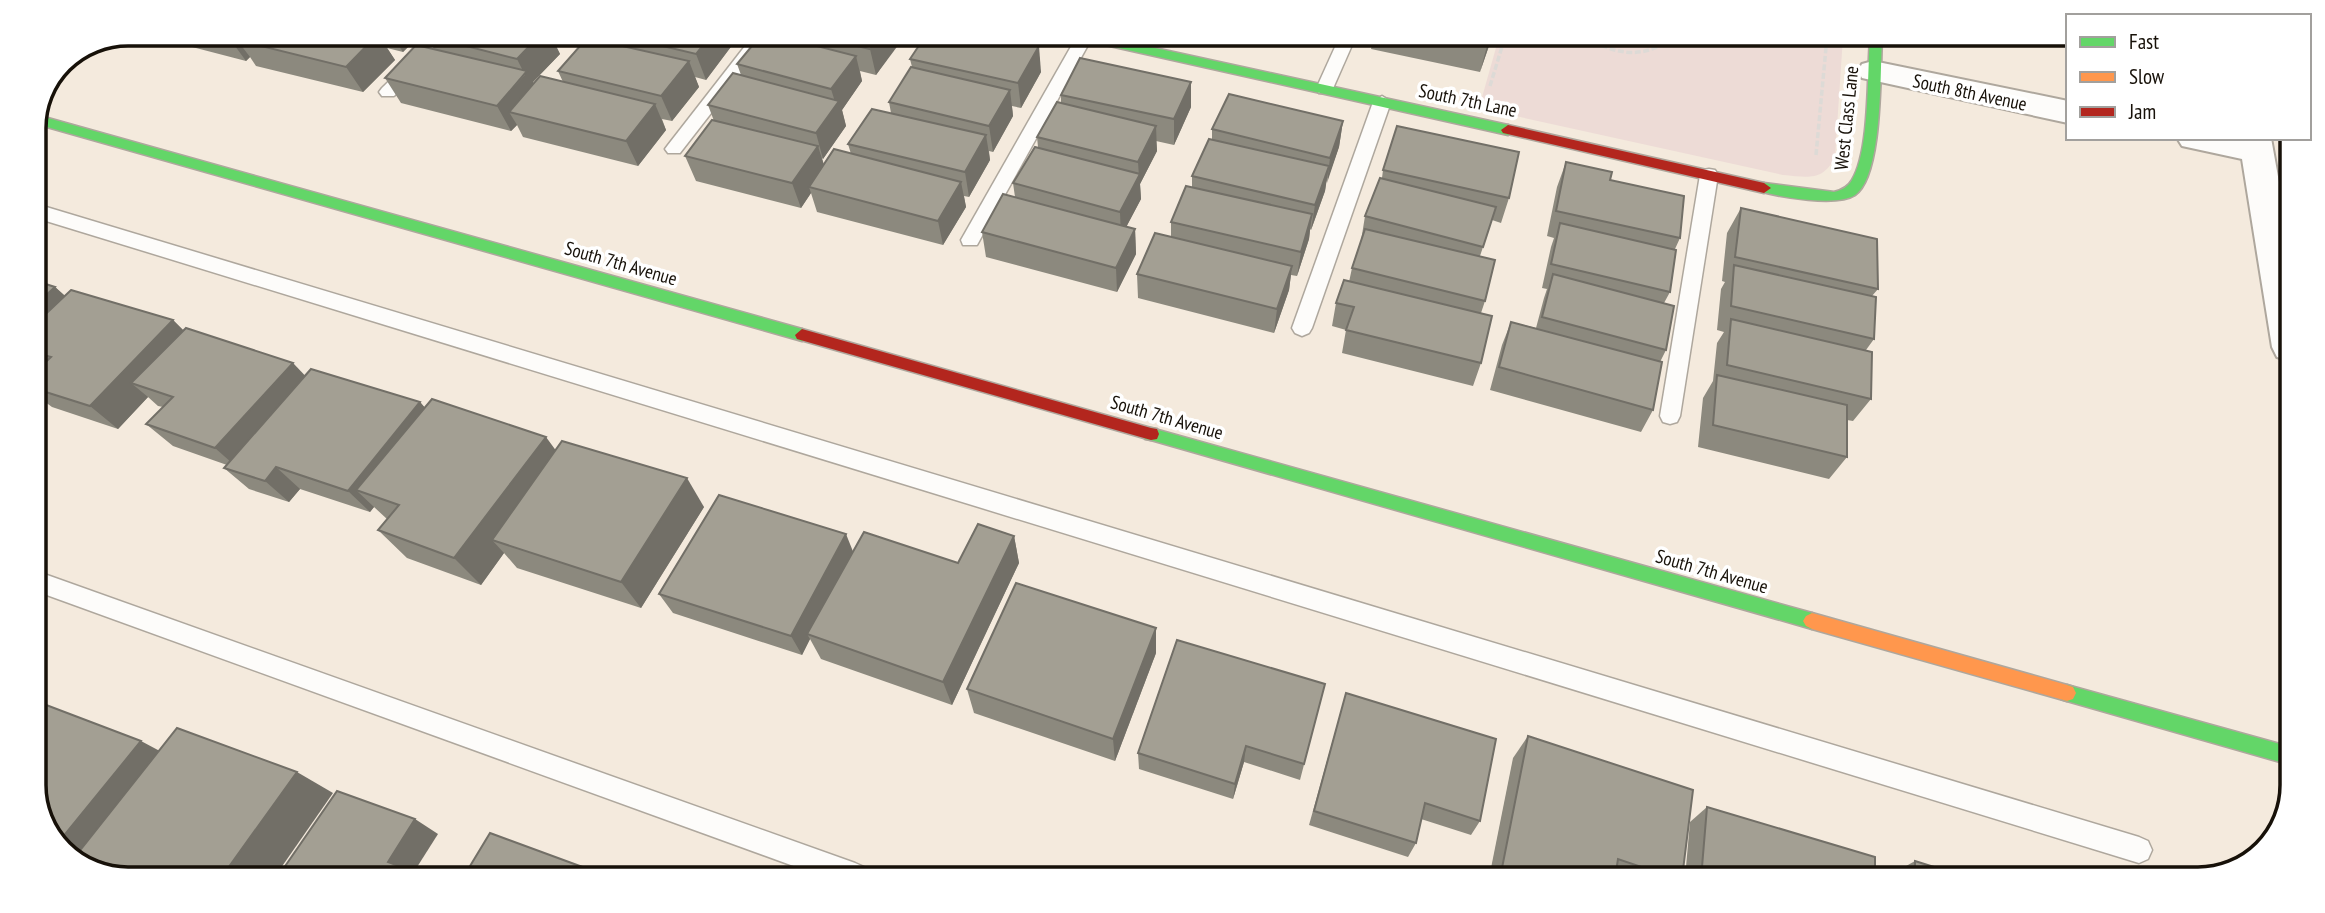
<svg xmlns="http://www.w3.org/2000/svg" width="2325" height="913" viewBox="0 0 2325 913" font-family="'PT Sans Narrow',sans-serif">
<rect width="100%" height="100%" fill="#f4eadd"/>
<!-- green -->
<path fill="#eddbd6" d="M1499 37H1843L1835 157C1823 182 1807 177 1783 175L1479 108Z"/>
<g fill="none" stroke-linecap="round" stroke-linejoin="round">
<defs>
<g id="lane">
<polygon points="437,34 455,34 394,96 382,96 379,92 382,88"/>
<polygon points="1077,36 1093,36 977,245 963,245 961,240"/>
<polygon points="1340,36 1356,36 1331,93 1319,93 1316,89"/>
<polygon points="755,40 761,41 763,45 761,49 680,153 668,153 665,149 668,145 749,41"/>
<polygon points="1382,96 1391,102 1312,328 1309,333 1302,336 1295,333 1292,328 1373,102"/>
<polygon points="1709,169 1715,170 1718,175 1680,416 1677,422 1670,424 1663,422 1660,416 1700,175 1703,170"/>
<polygon points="33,203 2139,837 2148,841 2152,850 2148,859 2139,863 33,217"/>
<polygon points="33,570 855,863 864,867 868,876 821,876 33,590"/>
</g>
<g id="street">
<polygon points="1873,61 2068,101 2068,123 1862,78 1858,71 1862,64"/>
<polygon points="2177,138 2271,138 2291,248 2290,361 2277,357 2272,347 2242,159 2182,146"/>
</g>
<g id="fast">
<polygon points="1077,36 1100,36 1508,125 1515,130 1508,135 1083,40"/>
<path d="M1870 38H1882C1880 71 1883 176 1855 195 1837 207 1780 197 1759 191L1757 188 1759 185 1764 183 1834 192C1842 190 1848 187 1852 180 1870 150 1867 75 1870 38Z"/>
<polygon points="37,115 802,329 809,335 802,341 33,123"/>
<polygon points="1151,428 1812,613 1818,616 1821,621 1818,626 1812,629 1151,440 1145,439 1143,434 1145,429"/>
<polygon points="2067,685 2287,746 2287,764 2067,701 2061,699 2058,693 2061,687"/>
</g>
<polygon id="slow" points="1812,613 2067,685 2073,687 2076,693 2073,699 2067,701 1812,629 1806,626 1803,621 1806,616"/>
<g id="jam">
<polygon points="1508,125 1764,183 1771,188 1764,193 1503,133 1501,130"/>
<polygon points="802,329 1151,428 1157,429 1159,434 1157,439 1151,440 797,339 795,335"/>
</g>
</defs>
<!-- lane casing -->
<use href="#lane" stroke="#aea79d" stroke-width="3"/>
<!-- street casing -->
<use href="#street" stroke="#aea79d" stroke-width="4"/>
<!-- fast casing -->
<use href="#fast" stroke="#aea79d" stroke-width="3"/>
<!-- slow casing -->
<use href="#slow" stroke="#aea79d" stroke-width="3"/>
<!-- jam casing -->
<use href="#jam" stroke="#aea79d" stroke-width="3"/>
<!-- path -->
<g stroke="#dddad6" stroke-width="3.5" stroke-dasharray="6 2.5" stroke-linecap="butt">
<path d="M1587 37C1613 55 1647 60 1671 37"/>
<polyline points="1490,86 1505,37"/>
<polyline points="1816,155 1827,37"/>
</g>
<!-- lane -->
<use href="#lane" fill="#fdfcfa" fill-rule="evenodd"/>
<!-- street -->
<use href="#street" fill="#fdfcfa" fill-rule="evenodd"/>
<!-- fast -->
<use href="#fast" fill="#63d668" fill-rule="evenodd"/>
<!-- slow -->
<use href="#slow" fill="#ff974d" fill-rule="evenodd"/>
<!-- jam -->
<use href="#jam" fill="#b3261e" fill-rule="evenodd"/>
</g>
<!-- wall -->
<g fill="#8c897e">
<polygon points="144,33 421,34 403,52 387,48 395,60 363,92 256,66 250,57 246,61 146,35"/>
<polygon points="429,34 571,34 560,46 555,44 560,54 533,82 534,84 563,82 558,71 598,40 595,34 730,35 733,44 706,80 695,77 699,87 672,121 662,119 666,130 638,166 523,137 517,125 511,131 401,103 385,78 434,49 427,36"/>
<polygon points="761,35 904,35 876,75 860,71 862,81 842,110 846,126 823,159 822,158 824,165 851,154 848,144 891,113 889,102 912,67 910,59 1041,72 1021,108 1012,106 1013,116 993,152 989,151 990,160 969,197 964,196 966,207 943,245 817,212 811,193 801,208 696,181 685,156 714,121 708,105 741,75 737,64"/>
<polygon points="1374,36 1492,37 1480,72 1371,49"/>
<polygon points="1061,95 1191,107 1174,145 1156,141 1157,151 1140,184 1141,199 1126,227 1135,229 1136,254 1117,292 986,257 982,232 1015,197 1013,183 1038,147 1037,137 1061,103"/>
<polygon points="1343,121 1339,147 1326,183 1325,191 1311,230 1310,229 1309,239 1297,276 1291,275 1289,290 1274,333 1138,298 1137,274 1171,236 1171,222 1192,187 1192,176 1212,139 1212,129"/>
<polygon points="1566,162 1610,180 1680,238 1675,249 1670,292 1664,303 1666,350 1660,362 1653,410 1641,432 1490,390 1502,345 1511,322 1536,328 1544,298 1547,289 1542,288 1551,247 1554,238 1547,236 1557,187"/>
<polygon points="1383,170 1509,198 1501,223 1492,220 1480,256 1485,301 1481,313 1481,363 1473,386 1342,353 1346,330 1332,326 1336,303 1349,282 1352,268 1361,241 1365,216 1382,178"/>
<polygon points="1741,208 1878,289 1872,296 1874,339 1866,350 1871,399 1853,421 1847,420 1847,457 1829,479 1698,447 1703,398 1713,381 1717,343 1724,332 1717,330 1721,289 1725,282 1722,281 1727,233"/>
<polygon points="33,280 55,287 65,296 173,320 183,330 305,376 420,402 425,408 556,451 704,507 641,608 517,568 504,553 481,585 407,558 378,530 387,519 374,507 370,512 300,489 289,502 249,489 224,468 227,465 173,446 146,424 163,407 158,406 148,397 118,429 52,407 33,393 33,374 40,368 33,362"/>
<polygon points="1014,536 1019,563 952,705 821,659 810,639 802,655 673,613 659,594 853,552 958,563"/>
<polygon points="1156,653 1115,761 974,713 967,689"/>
<polygon points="1325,684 1300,780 1244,762 1233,799 1139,769 1138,753"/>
<polygon points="1346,693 1480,821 1471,835 1421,819 1416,843 1408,857 1309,825"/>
<polygon points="1528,736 1682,878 1489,878 1513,758"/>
<polygon points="1707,807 1875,879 1685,878 1690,822"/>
<polygon points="1915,861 1972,879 1883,879"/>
</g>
<!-- shaded-wall -->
<g fill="#726f67">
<polygon points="228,33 276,34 237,40 250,57 246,61 227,35"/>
<polygon points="378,34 395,60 363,92 346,67"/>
<polygon points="391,34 421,34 403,52"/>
<polygon points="541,34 550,34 560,54 533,82 541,97 509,112 517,125 511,131 497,106 525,75 517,59"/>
<polygon points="555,34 571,34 560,46"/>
<polygon points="711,35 730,35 733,44 706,80 696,54"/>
<polygon points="880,35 905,36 876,75 870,49"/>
<polygon points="1490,37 1492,37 1480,72 1487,46"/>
<polygon points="1039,46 1041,72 1021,108 1018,83"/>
<polygon points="856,56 862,81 842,110 846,126 823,159 816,133 836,105 831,89"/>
<polygon points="689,61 699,87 672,121 661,96"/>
<polygon points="1191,82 1191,107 1174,145 1174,119"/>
<polygon points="1010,90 1013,116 993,152 989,126"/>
<polygon points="655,104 666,130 638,166 626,141"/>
<polygon points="1343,121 1339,147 1327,183 1330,158"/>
<polygon points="1156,126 1157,151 1140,184 1141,199 1121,237 1120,212 1139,177 1138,162"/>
<polygon points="986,135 990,160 969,197 965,172"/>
<polygon points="818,146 826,172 809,187 811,193 801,208 792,183"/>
<polygon points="1329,166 1325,191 1311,230 1315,205"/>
<polygon points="961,182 966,207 943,245 938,221"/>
<polygon points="1312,214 1309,239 1297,276 1301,252"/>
<polygon points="1135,229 1136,254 1117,292 1116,268"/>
<polygon points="1292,266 1289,290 1274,333 1277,309"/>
<polygon points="55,287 82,311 33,352 33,307"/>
<polygon points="173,320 197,344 131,383 148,397 118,429 90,406"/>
<polygon points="293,363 315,386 240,470 215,448"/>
<polygon points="420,402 439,424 356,490 374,507 370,512 348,491"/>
<polygon points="546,437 568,467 492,540 504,553 481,585 454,558"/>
<polygon points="276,467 300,489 289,502 265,481"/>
<polygon points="687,478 704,507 641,608 621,582"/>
<polygon points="846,534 854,554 807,634 810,639 802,655 791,636"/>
<polygon points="1014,536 1019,563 952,705 943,682"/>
<polygon points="1156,628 1156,653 1115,761 1113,739"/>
<polygon points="141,741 171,757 93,857 58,843"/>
<polygon points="1246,746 1244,762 1233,799 1235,784"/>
<polygon points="297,772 333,793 276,875 223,875"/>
<polygon points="415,819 438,834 412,875 388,862"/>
</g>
<!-- building -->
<g fill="#a39f93" stroke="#726f67" stroke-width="2">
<polygon points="244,34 378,34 346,67 237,40"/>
<polygon points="429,34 541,34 517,59 427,36"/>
<polygon points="612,34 711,35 696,54"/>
<polygon points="761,35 774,35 856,56 831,89 737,64"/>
<polygon points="812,35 880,35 870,49"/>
<polygon points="926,35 988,35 1039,46 1018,83 910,59"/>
<polygon points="1441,36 1490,37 1487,46"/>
<polygon points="587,38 689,61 661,96 558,71"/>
<polygon points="416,45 527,71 497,106 385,78"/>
<polygon points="1080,58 1191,82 1174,119 1061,95"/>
<polygon points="911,67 1010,90 989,126 889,102"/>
<polygon points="733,73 839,101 816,133 708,105"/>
<polygon points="540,76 655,104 626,141 509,112"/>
<polygon points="1229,94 1343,121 1330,158 1212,129"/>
<polygon points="1057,102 1156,126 1138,162 1037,137"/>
<polygon points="872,109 986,135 965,172 848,144"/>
<polygon points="712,120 818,146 792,183 685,156"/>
<polygon points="1397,126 1519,152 1509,198 1383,170"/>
<polygon points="1209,139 1329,166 1315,205 1192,176"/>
<polygon points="1035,147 1140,174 1120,212 1013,183"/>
<polygon points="834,149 961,182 938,221 809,187"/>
<polygon points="1566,162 1612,172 1610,180 1684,196 1680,238 1556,211"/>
<polygon points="1380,178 1496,207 1483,247 1365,216"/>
<polygon points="1186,186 1312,214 1301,252 1171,222"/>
<polygon points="1003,194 1135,229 1116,268 982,232"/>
<polygon points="1741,208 1877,239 1878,289 1735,257"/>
<polygon points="1560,223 1676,250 1670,292 1551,264"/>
<polygon points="1365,229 1495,260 1485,301 1352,268"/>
<polygon points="1155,233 1292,266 1277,309 1137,274"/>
<polygon points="1734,265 1876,297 1874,339 1731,306"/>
<polygon points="1553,274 1674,306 1666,350 1542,317"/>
<polygon points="33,280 55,287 33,307"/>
<polygon points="1344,280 1492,316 1481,363 1346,330 1354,307 1336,303"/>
<polygon points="71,290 173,320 90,406 33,388 33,374 51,357 33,352 33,326"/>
<polygon points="1731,319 1872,352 1871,399 1727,365"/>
<polygon points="1511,322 1662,362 1653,410 1499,367"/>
<polygon points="186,328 293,363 215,448 146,424 173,397 131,383"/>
<polygon points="311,369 420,402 348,491 276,467 265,481 224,468"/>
<polygon points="1717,375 1847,405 1847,457 1713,425"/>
<polygon points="432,399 546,437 454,558 378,530 399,505 356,490"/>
<polygon points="562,441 687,478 621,582 492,540"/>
<polygon points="719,495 846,534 791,636 659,594"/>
<polygon points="978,524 1014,536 943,682 807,634 864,532 958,563"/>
<polygon points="1016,583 1156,628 1113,739 967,689"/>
<polygon points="1177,640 1325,684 1304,764 1246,746 1235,784 1138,753"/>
<polygon points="1346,693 1496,739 1480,821 1425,803 1416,843 1314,811"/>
<polygon points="33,700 141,741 58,843 52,841 33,792"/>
<polygon points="177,728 297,772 223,875 133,875 78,853"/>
<polygon points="1528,736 1693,790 1682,878 1674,878 1618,859 1615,878 1533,878 1502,868"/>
<polygon points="337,791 415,819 388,862 423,875 279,875"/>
<polygon points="1707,807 1875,857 1875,879 1701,879"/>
<polygon points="490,833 607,876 464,876"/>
<polygon points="1915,861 1972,879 1915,879"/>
</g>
<g text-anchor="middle" stroke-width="7" stroke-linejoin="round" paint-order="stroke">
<!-- street labels -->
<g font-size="19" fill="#171109" stroke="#fff">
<text transform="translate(1970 92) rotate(12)" y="7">South 8th Avenue</text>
<text transform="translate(1468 100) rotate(12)" y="7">South 7th Lane</text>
<text transform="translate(1846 118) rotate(-84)" y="7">West Class Lane</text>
<text transform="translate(621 263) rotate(16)" y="7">South 7th Avenue</text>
<text transform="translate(1167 417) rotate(16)" y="7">South 7th Avenue</text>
<text transform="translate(1712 571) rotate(16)" y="7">South 7th Avenue</text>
</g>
</g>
<!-- crop -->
<path d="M0 0H2325V913H0ZM128 46H2198A82 82 0 0 1 2280 128V785A82 82 0 0 1 2198 867H128A82 82 0 0 1 46 785V128A82 82 0 0 1 128 46Z" fill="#fff" fill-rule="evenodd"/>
<path fill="none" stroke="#171109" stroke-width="3.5" d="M128 46H2198A82 82 0 0 1 2280 128V785A82 82 0 0 1 2198 867H128A82 82 0 0 1 46 785V128A82 82 0 0 1 128 46Z"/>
<!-- legend -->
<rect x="2066" y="14" width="245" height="126" fill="#ffffff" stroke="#a2a09d" stroke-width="2"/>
<rect x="2080" y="37" width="35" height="10" fill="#63d668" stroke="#a2a09d" stroke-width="2"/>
<text x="2129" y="49" font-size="21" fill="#171109">Fast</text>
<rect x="2080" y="72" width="35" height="10" fill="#ff974d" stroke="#a2a09d" stroke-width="2"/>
<text x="2129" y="84" font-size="21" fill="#171109">Slow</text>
<rect x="2080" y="107" width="35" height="10" fill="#b3261e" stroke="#a2a09d" stroke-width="2"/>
<text x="2129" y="119" font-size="21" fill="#171109">Jam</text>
</svg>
